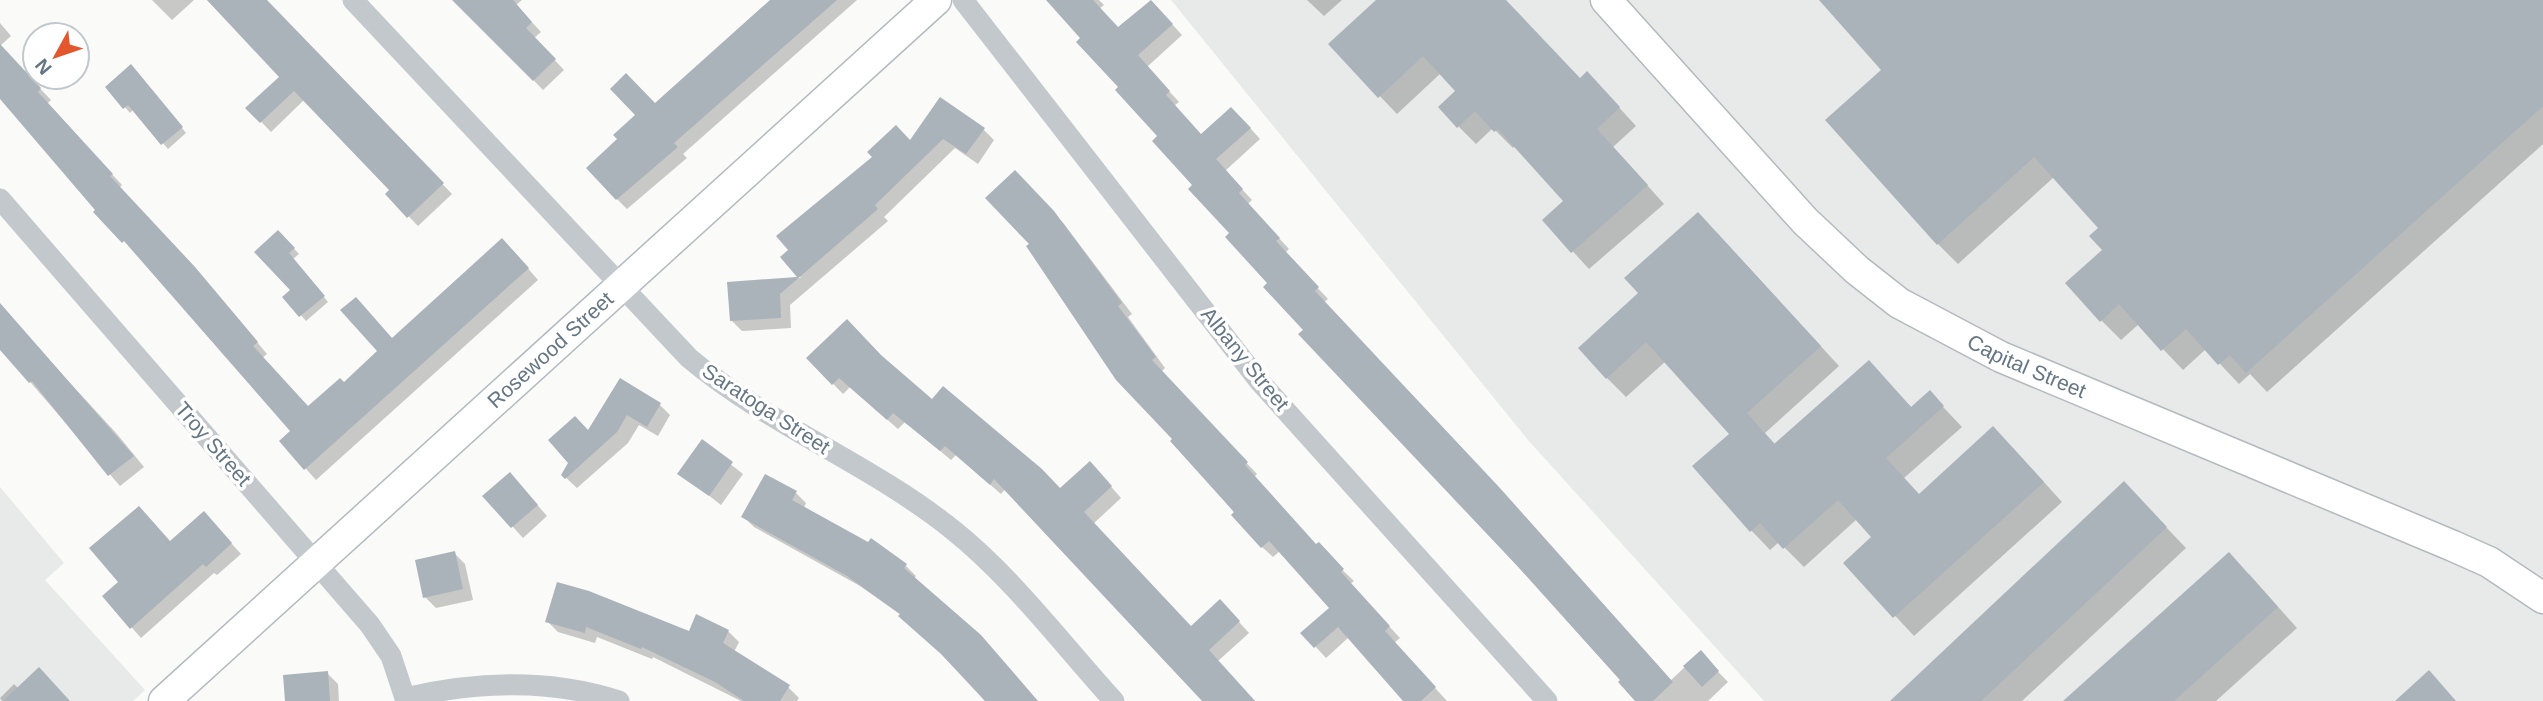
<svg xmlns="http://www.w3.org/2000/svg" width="2543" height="701" viewBox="0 0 2543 701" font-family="Arial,sans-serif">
<rect width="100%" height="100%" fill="#fafaf8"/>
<!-- built -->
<g fill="#e8e9e9">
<polygon points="1171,0 2543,0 2543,701 1764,701 1528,440"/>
<polygon points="0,487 64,563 45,580 145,690 133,701 0,701"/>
</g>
<!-- shadow -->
<g fill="#0003">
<polygon points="152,0 194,0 172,20"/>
<polygon points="207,0 265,0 452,194 418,226 387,194 392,190 305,99 271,132 248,108 281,77"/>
<polygon points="456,0 522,0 516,5 541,32 534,38 564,70 543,90"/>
<polygon points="772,0 857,0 683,154 687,158 627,209 617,199 655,105"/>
<polygon points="1048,0 1099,0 1104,5 1099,9 1119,29 1150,1 1160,11 1182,35 1147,67 1179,102 1174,106 1202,136 1242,119 1260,139 1225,171 1252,200 1248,204 1289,249 1285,253 1328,299 1323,303 1510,500 1670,681 1700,653 1728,682 1708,701 1639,701 1305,330 1160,136 1083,38"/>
<polygon points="1307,0 1342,0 1324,16"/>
<polygon points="1378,0 1497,0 1580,80 1604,91 1636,126 1613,147 1664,204 1589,269 1544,220 1565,201 1515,146 1513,148 1493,128 1476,144 1459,127 1440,107 1457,91 1441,73 1397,114 1330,44"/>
<polygon points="1824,0 2543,0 2543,144 2267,392 2250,374 2239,384 2206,349 2183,370 2139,324 2121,340 2101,320 2104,250 2100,228 2054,177 1958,264 1938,244 1884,70"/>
<polygon points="0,23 11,36 0,46"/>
<polygon points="0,46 51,100 47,104 122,185 119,188 205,280 267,354 262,358 308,408 344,384 392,339 513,251 538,280 316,480 281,441 293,431 135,251 95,212 98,210 0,97"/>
<polygon points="136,72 186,133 168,149 134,109 130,113 107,87"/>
<polygon points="983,129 994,140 978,164 955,148 884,217 888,221 790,305 791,328 742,331 732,321 729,283 801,278 782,258 910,142"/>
<polygon points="1015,172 1064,224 1132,314 1128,317 1165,368 1161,372 1257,474 1254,477 1317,546 1354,581 1350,584 1400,638 1394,643 1447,701 1406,701 1349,637 1326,658 1303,633 1331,608 1280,551 1273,557 1262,547 1175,439 1031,245"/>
<polygon points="278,232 299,254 293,259 328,302 306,321 285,297 293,290"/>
<polygon points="1717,233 1839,366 1765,433 1776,445 1869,362 1912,408 1930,393 1962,427 1904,478 1920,496 2013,448 2062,502 1914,636 1846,563 1874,537 1857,519 1804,567 1779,542 1770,550 1751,530 1732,434 1666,361 1626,397 1607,378"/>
<polygon points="0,307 117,434 144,467 120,486 0,347"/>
<polygon points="808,358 883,360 932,402 1060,490 1100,474 1121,498 1093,524 1191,628 1230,612 1249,633 1218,661 1255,701 1205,701 1006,488 1001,494 956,455 951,460 905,422 898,429 850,387 843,394"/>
<polygon points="620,381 660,405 670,415 658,436 639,425 628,443 577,488 563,475"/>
<polygon points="702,442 743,474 721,505 680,473"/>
<polygon points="520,485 547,516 523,538 485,496"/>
<polygon points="796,493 806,503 804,508 869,544 872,541 906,566 916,576 914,579 1036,701 985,701 948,659 901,615 860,586 754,527 744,517"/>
<polygon points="2144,504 2186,548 2022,701 1901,701"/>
<polygon points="213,523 241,554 217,575 214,573 141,638 104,596 170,543"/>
<polygon points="454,553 465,564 473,600 436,608 425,597"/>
<polygon points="2249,574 2297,628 2216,701 2066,701"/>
<polygon points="547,621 690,633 728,631 739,642 734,652 788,687 799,698 797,701 741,701 653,657 652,659 597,637 595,643 558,632"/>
<polygon points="327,673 338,684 339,701 287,701"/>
<polygon points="14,684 19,689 69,701 2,701 0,698"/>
</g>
<!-- building -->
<g fill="#aab3b9">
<polygon points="207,0 267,0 444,183 407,218 385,194 389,190 294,91 260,123 245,108 279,77"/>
<polygon points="452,0 513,0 532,22 526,28 556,59 533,81"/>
<polygon points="770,0 837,0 674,143 678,147 616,200 586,168 617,139 613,135 635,115 610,89 626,73 655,103"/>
<polygon points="1046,0 1093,0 1118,27 1151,0 1173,24 1138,55 1170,91 1166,95 1201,134 1231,107 1251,128 1216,159 1243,189 1239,193 1280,238 1276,241 1319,287 1315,291 1499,487 1673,682 1653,701 1635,701 1618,682 1620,680 1521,570 1298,334 1303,330 1263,287 1267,283 1225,237 1229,233 1188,189 1192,185 1152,141 1157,136 1115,90 1118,87 1076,42 1080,38"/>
<polygon points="1376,0 1506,0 1580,78 1587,71 1620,107 1597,129 1648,185 1571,253 1542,220 1563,201 1498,129 1494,132 1475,111 1457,128 1438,107 1455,91 1423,56 1378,98 1328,44"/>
<polygon points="1819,0 2543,0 2543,106 2246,373 2230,355 2218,365 2186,329 2161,351 2119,304 2100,322 2065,283 2102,250 2089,236 2098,228 2034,157 1937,245 1825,120 1881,70"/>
<polygon points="0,44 41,88 38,92 113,174 110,176 195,267 258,342 253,346 308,406 340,378 344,382 377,351 340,310 356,297 392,338 502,238 529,268 304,470 279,441 290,431 124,241 122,243 93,212 95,210 0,99"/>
<polygon points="131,64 183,127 161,145 128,105 123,109 105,87"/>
<polygon points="940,97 985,128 966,154 943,139 875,205 878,209 780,294 781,318 730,321 727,282 797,277 780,257 788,250 776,236 872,157 867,152 896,125 910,140"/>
<polygon points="1015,170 1054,211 1122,303 1118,306 1156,357 1152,360 1248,462 1245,465 1316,544 1319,542 1344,569 1341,572 1390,626 1385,631 1436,687 1421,701 1403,701 1338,627 1314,648 1300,633 1329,608 1269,541 1261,548 1231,515 1234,512 1170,441 1172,439 1116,380 1026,246 1029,244 985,198"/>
<polygon points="1698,212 1821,346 1747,413 1774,444 1869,360 1911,407 1930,390 1944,406 1886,458 1919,494 1993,426 2044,482 1893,618 1843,563 1871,537 1838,500 1783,549 1760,523 1750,532 1692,466 1729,434 1646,342 1606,379 1578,348 1638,293 1624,278"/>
<polygon points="278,230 295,248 289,253 325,296 299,317 282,297 290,290 254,252"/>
<polygon points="0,303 134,456 108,476 32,381 29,383 0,350"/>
<polygon points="847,319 881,355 932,399 943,386 1042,469 1060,488 1090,461 1112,486 1084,512 1191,626 1220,599 1240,621 1209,650 1255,701 1202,701 994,479 990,485 945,446 940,451 893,413 887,420 839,378 832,385 806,358"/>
<polygon points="620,378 661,403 647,427 627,415 617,432 565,479 561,475 568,463 548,440 575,416 588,430"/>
<polygon points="702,439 733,462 709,496 677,474"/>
<polygon points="510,472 538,505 511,528 482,496"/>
<polygon points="765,474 797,491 792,500 868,542 871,538 907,564 904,568 981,635 1038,701 985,701 941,654 898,616 900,614 847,576 741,517"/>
<polygon points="2124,481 2167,527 1981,701 1890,701"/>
<polygon points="139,506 170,541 204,511 232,543 206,567 203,564 130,629 102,596 118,582 89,548"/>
<polygon points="455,551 463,589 423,598 415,560"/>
<polygon points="2229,552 2278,607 2174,701 2063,701"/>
<polygon points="557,582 589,591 689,631 696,614 729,630 723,643 790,685 780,701 744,701 715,682 642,647 641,649 586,627 585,633 545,622"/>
<polygon points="1701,650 1719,671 1702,687 1683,666"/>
<polygon points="39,667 70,701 3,701"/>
<polygon points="2429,670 2456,701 2395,701"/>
<polygon points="328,671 330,701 285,701 283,675"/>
</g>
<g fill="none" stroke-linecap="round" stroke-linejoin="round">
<defs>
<g id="secondary">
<path id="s1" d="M1606 0 1805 221 1857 270 1899 303 2001 357 2453 546 2489 562 2543 598"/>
<path id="s2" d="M164 701 936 0"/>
</g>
</defs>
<!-- secondary casing -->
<use href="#secondary" stroke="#b3babf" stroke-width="33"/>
<!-- street -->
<g stroke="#c3c8cc" stroke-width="21">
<path d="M353 0 689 358C770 426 871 464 953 530 1012 577 1063 645 1114 701"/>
<polyline points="963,0 1260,382 1547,701"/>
<polyline points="0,199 370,625 391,656 406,701"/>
<path d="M405 698C477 681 548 678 619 701"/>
</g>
<!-- secondary -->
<use href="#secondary" stroke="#fff" stroke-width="30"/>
</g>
<g text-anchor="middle" stroke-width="7" stroke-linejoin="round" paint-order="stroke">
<!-- street labels -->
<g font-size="21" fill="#657683" stroke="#fff">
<text dy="7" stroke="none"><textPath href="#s2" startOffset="522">Rosewood Street</textPath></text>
<text transform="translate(1245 359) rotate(51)" y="7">Albany Street</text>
<text dy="7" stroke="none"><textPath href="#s1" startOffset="565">Capital Street</textPath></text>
<text transform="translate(766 409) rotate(33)" y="7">Saratoga Street</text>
<text transform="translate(213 444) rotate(49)" y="7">Troy Street</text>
</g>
</g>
<!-- north arrow -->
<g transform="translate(56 56) rotate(230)"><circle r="33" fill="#ffffff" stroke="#c1c8cd" stroke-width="2"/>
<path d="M0-5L12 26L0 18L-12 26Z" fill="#e4572e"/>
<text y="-10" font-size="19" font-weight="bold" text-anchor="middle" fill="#657683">N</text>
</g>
</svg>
